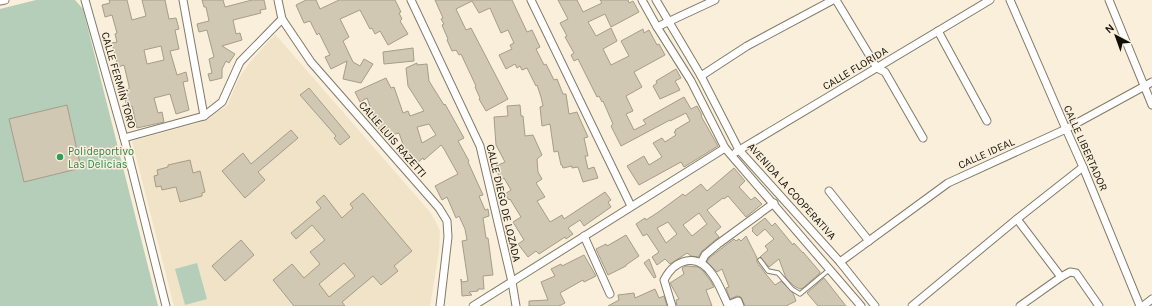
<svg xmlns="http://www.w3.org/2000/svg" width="1152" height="306" viewBox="0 0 1152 306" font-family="Karla,sans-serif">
<rect width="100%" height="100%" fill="#f9efdb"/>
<!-- built -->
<polygon fill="#f0e3c8" points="275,34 430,212 436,222 440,231 439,251 430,306 174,306 132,141 198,123 227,106 239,78 251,61"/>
<!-- green -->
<g fill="#b5ceb9">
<polygon points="36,0 75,0 83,9 158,306 0,306 0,9"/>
<polygon points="197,263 207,299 185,305 175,269"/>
</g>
<!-- building -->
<g fill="#d1c8b4" stroke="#a59c89" fill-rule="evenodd">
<path d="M109 0H127L132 20 146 16 142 0H165L169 19 176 18 179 29 175 30 179 49 170 51 177 75 186 72 188 81 183 82 189 110 176 114 170 94 154 98 158 113 162 112 164 122 137 128 132 106 127 107 123 90 129 89V86L124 65 118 67 112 43 117 42 115 34 117 33 112 15 105 17 102 5 110 3ZM161 46 164 60 147 64 144 50Z"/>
<polygon points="202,0 223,0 225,7 252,0 264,0 266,9 260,10 261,13 233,20 236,34 240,33 242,40 222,46 235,54 229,63 226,61 222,69 222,78 210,81 208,74 212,73 209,59 214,57 207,30 199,32 197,24 209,21 206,7 204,7"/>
<polygon points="306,0 316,0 320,9 339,0 395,0 401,12 399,13 402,19 400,21 408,34 388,45 380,31 375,34 372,28 370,29 360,10 340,19 349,37 343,41 353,62 360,66 364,59 373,64 361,83 343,79 347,61 331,69 325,57 330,55 319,33 317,35 310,21 304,23 296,5"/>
<polygon points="435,0 512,0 527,32 532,30 540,47 536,49 544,65 546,64 554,80 557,79 563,94 566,94 569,114 577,112 579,117 588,137 584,138 588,156 585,156 588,169 594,167 598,178 583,182 578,167 572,168 572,166 563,168 562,165 561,165 558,151 554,152 550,124 542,126 540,107 543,106 541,97 537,85 536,86 527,68 522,70 520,66 517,68 515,64 506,69 499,55 512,49 510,45 514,43 508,30 501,33 490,8 479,13 472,1 456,9 466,30 471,28 508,99 486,111 479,99 480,98 475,87 476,86 461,54 459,55 456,50 452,51 447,40 448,39 442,25 444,24 441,19 443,18"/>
<polygon points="558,0 577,0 583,12 602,3 600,0 628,0 629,3 633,1 639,12 611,27 605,14 588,22 596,36 611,28 617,41 603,49 611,65 629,56 621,41 643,29 644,33 649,30 657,45 659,44 665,55 634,72 642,87 626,96 633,111 626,114 634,130 646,124 643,120 684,97 691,109 697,106 702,115 701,116 718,146 684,167 681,162 639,185 627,166 644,156 649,165 662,157 653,143 662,138 665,142 676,135 674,132 676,131 675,130 690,121 686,113 670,121 670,120 621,146 611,126 613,124 603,101 602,102 599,96 597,97 578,59 574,61 571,55 574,53 565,37 567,36 560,23 568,19"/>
<polygon points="413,48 414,61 384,64 383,52"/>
<path d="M417 63V65L427 64 429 81 444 105 445 104 464 138 458 141 469 161 468 162 483 195 479 196 485 210 488 209 489 216 483 218 486 238H488L493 275 483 276 484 289H478V291L469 292 472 295 462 296 461 279 462 282 468 281 462 241 467 240 465 229 459 216 456 218 447 197 442 200 435 186 458 174 444 149 441 145 424 160 423 158 415 165 404 153 402 148 404 147 399 133 385 137 374 123 376 122 367 98 360 102 355 92 386 78 391 88 394 87 403 113 408 111 410 116 424 111 408 86 406 68ZM429 124 436 135 422 143 417 127Z"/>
<polygon points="676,69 681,78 675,81 680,90 660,99 653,86 657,83 656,81"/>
<polygon points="309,88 350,137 340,145 334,138 336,136 300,95"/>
<polygon points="67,105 81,168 24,182 9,119"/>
<polygon points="520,105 521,116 523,116 525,136 533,135 542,155 537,159 538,172 542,179 536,183 545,197 537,201 550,222 562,215 564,219 605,192 611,200 608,202 611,207 584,226 580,220 568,228 573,234 566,239 565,237 539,254 536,251 528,257 518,244 524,240 513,222 521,217 510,199 509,200 505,194 511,190 504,178 500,181 496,166 505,162 496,145 494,117 508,116 507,106"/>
<polygon points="291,130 298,138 258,172 265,180 245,198 222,171 243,153 251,164"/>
<polygon points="190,160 193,173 200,171 205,192 202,193 202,196 180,202 176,187 162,190 161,186 156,187 154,176 158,175 157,170 168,167 168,165"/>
<path d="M734 168 745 181 739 187 751 200 755 197 762 204 746 217 728 196 724 199 723 198 707 210 721 227 715 232 719 237 702 251 698 257 691 256 687 253 670 264 665 259 657 265 652 257 659 252 647 234 643 236 636 224 645 218 646 220 657 213 683 194 685 196 701 184 707 191ZM699 213 707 224 692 236 683 225ZM668 222 677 234 666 243 657 228Z"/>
<path d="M363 193 412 251 394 266 398 271 381 285 373 276 342 302 345 306H294L273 280 292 264 304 278 320 264 310 252 325 240 312 225 296 239 291 233 321 208 316 202 324 195 342 218 353 208 350 204ZM344 263 355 276 329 297 319 284Z"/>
<polygon points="765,218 772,226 775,223 793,245 794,243 803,253 803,252 820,272 820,273 803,288 800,289 794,286 786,278 779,259 769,267 760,257 768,250 765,246 774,239 765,229 757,236 752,231 753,230 752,228"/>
<polygon points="626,235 639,256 626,265 626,266 608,275 596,249 606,244 607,246"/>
<polygon points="746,236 757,258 757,262 765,273 775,285 781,281 793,293 796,301 786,306 745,306 741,297 737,296 730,299 726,288 729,287 722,269 717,272 707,262 709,258 734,239 736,241 739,239 741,241"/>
<polygon points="241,240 254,255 225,281 212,266"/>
<polygon points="584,255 596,276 584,282 583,280 560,293 565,303 559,306 529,306 529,301 548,300 541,282 555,276 551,269 561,264 562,266"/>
<polygon points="649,259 656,277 654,278 644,263"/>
<polygon points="686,266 698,267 703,271 710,280 714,287 706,290 712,306 677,306 676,300 679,299 670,283 684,274 682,268"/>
<polygon points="824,278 846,306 818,306 807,293"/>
<polygon points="655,289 659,298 664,296 667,306 608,306 619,300 618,295 634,293 635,298"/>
</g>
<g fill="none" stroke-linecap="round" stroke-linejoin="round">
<defs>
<polyline id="lane" points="760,260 768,271 778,273 792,289 800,294 830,269"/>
<g id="street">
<polyline points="85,0 124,138 166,306"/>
<polyline points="183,0 204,116"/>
<polyline points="278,0 282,19 311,62 439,208 447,221 448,237 440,306"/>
<polyline points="411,0 480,146 512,282 516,306"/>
<polyline points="531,0 631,206"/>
<polyline points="642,0 657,27 691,81 725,148 861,306"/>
<polyline points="656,0 701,76 739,150 840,262 875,306"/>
<polyline points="836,0 877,68 885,72 923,138"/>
<polyline points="1010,0 1066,129 1083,167 1140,306"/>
<polyline points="1109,0 1152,105"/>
<polyline points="0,1 5,0"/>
<polyline points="657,27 715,0"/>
<polyline points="938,31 987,121"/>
<polyline points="701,76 747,46 833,0"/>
<polyline points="124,138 204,116 222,102 240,62 282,19"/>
<polyline points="736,152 990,0"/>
<polyline points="829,191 869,241"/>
<polyline points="1017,219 1061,277"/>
<polyline points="584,236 610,294"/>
<polyline points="840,262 948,183 1066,129 1152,82"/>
<polyline points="701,263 705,255 718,244 774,203"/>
<polyline points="473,306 725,148"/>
<path d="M672 306 664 280C675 259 697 252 712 274 719 283 723 295 728 305L738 301 740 306"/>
<polyline points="912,306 1017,219 1083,167"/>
<polyline points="1020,306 1061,277 1070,272 1076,273 1099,306"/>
<polyline points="1143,306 1152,299"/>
</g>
</defs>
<!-- lane casing -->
<use href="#lane" stroke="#837a68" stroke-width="5.5"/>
<!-- street casing -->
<use href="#street" stroke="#837a68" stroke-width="9"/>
<!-- lane -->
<use href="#lane" stroke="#fff" stroke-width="3.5"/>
<!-- street -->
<use href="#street" stroke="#fff" stroke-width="7"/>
</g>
<!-- markers -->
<circle fill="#2e9e5b" stroke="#f9efdb" stroke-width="1.5" cx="60" cy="157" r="4"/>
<g text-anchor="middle" stroke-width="3" stroke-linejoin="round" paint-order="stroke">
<!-- street labels -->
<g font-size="11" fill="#120f08" stroke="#f9efdb">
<text transform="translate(855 68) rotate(-31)" y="4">CALLE FLORIDA</text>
<text transform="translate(119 80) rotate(74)" y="4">CALLE FERMÍN TORO</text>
<text transform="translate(393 139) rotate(49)" y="4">CALLE LUIS RAZETTI</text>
<text transform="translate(1086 148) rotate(66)" y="4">CALLE LIBERTADOR</text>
<text transform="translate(986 153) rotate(-24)" y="4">CALLE IDEAL</text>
<text transform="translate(792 191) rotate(48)" y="4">AVENIDA LA COOPERATIVA</text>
<text transform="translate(504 203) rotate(77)" y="4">CALLE DIEGO DE LOZADA</text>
</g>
<!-- leisure labels -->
<g font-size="11" fill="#27864d" stroke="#f9efdb" text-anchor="start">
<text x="68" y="155">Polideportivo<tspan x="68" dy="13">Las Delicias</tspan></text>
</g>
</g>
<!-- north arrow -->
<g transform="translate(1116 36) rotate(319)" stroke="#f9efdb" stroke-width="3" paint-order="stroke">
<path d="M0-3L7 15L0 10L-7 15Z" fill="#120f08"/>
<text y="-6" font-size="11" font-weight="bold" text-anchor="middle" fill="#120f08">N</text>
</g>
</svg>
